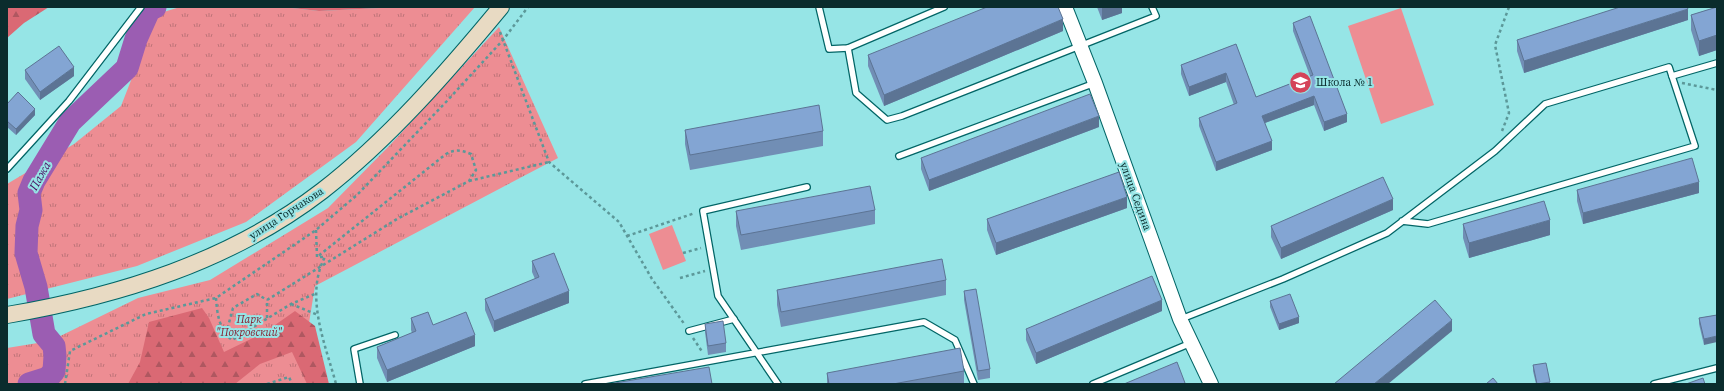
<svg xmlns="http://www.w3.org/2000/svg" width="1724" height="391" viewBox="0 0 1724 391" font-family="'Source Serif 4',serif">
<defs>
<pattern id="grass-tufts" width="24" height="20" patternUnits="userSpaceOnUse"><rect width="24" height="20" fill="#ed8d93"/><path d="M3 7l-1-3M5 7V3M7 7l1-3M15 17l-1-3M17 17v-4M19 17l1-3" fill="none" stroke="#be7378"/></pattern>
<pattern id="forest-firs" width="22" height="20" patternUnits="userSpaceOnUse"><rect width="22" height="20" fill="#da6974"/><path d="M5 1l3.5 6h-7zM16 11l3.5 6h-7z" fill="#af5760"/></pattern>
</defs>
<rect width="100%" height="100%" fill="#96e5e6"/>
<!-- grass -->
<g fill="url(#grass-tufts)">
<polygon points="180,7 283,7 319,11 400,7 475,7 356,142 246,222 137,266 7,299 7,184 74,144 121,106 157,14"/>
<polygon points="499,27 558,158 315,286 309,323 325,384 7,384 7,348 50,341 138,298 210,280 328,208 390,145"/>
</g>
<!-- forest -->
<g fill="url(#forest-firs)">
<polygon points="7,7 49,7 24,23 7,38"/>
<polygon points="283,7 400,7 319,11"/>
<polygon points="202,308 209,318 224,352 265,332 295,311 315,326 329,384 307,384 292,352 260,364 235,384 128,384 140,362 149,322"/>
</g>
<!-- pitch -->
<g fill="#ed8d93">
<polygon points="1401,8 1434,105 1381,124 1348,26"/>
<polygon points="672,225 686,261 663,270 649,234"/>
</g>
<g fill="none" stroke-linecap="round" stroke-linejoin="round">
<!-- river -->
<polyline stroke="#9b5db2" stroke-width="23" points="29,384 48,378 54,371 55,356 54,346 44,334 36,287 26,253 27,226 31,210 29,193 34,181 70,122 127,68 136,39 149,10 155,7"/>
<defs>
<g id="service">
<polyline points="819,7 829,49 848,48 944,7"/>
<polyline points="848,48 856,93 887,120 902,116 1156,16 1152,7"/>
<polyline points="1672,76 1717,63"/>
<polyline points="899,156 1095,83"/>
<polyline points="7,169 69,101 141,7"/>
<polyline points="1181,319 1283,279 1387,233 1495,151 1545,104 1669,67 1695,146 1428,224 1402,221"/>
<polyline points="689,331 734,319"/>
<polyline points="360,384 354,349 395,335"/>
<polyline points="585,384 924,322 955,340 974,384"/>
<polyline points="778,384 718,296 703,211 807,187"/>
<polyline points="1093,384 1191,343"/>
<polyline points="1654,384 1717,368"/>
</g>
<polyline id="tertiary" points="1065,7 1095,83 1180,319 1211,384"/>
<path id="secondary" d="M7 315C119 296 231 261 322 191 388 140 448 71 501 7"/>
</defs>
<!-- service casing -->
<use href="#service" stroke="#026566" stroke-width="8"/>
<!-- tertiary casing -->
<use href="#tertiary" stroke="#026566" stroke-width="16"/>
<!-- secondary casing -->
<use href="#secondary" stroke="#026566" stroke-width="18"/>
<!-- path -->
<g stroke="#5c9899" stroke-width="2.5" stroke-dasharray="3 3" stroke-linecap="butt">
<polyline points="500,32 549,162 619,222 652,279 685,325"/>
<polyline points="1682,83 1717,90"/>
<polyline points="1502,131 1509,113 1495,45 1509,7"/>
<polyline points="469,181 549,162"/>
<path d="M316 230 317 257H325C304 296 326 346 336 384"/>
<polyline points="627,236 695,213"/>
<polyline points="683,253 701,248"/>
<polyline points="680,278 705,271"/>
<path d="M216 298C217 313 219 330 232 340L291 304 317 293"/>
<polyline points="291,304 318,315"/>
<path d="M267 318V300L397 219 469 181 476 170 471 154C461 150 455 149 446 154L317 257"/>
<polyline points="226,334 233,308 257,294 267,300"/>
<polyline points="693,338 703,353"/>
<polyline points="65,384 70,351 146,314 216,298 316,230 357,195 446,102 503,40 528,7"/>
<polyline points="267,384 289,377 292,384"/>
</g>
<!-- service -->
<use href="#service" stroke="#fff" stroke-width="5.5"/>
<!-- tertiary -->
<use href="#tertiary" stroke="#fff" stroke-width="14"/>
<!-- secondary -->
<use href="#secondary" stroke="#e8dac3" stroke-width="16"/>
</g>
<!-- wall -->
<g fill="#718eb5">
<polygon points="1097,7 1122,7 1122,13 1102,20"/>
<polygon points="1717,7 1717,50 1699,56 1691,30 1691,15"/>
<polygon points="1688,20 1524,73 1517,51 1517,40"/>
<polygon points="1293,23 1347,122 1324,131 1314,105 1265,123 1272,150 1216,171 1199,126 1199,118 1234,105 1226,82 1189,96 1181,74 1181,65 1236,44 1256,97 1310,76 1293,31"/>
<polygon points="1063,31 884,106 868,66 868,55"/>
<polygon points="25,70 74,76 40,100 25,79"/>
<polygon points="7,104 35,115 16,135 7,127"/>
<polygon points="1099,127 929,191 921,169 921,158"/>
<polygon points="685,130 823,131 823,146 690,170 685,144"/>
<polygon points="1577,190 1699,193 1583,224 1577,201"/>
<polygon points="1127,208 996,255 987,230 987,219"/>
<polygon points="875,210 875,224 741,250 736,226 736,211"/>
<polygon points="1393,210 1281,259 1271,237 1271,226"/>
<polygon points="1463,224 1550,235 1469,258 1463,238"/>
<polygon points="532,261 569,303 494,332 485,310 485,299 535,279 532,272"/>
<polygon points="946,280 946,295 781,327 777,305 777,290"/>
<polygon points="964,291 990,369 990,378 978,380 964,300"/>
<polygon points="1270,301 1299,323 1279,330 1270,307"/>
<polygon points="1162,311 1036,364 1026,340 1026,329"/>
<polygon points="1717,315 1704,345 1699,324 1699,318"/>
<polygon points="411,318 433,325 475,346 387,382 377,358 377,347 412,333 411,330"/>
<polygon points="705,324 726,343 726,352 708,355 705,332"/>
<polygon points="1533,365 1550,382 1550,384 1536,384 1533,371"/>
<polygon points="964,371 964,384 827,384 827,373"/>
</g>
<!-- shaded-wall -->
<g fill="#5c7494">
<polygon points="1102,7 1122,7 1122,13 1102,20"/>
<polygon points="1688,9 1688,20 1524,73 1524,61"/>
<polygon points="1063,19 1063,31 884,106 884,95"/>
<polygon points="1717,35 1717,50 1699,56 1699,41"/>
<polygon points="74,67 74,76 40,100 40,92"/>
<polygon points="1226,73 1226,82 1189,96 1189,87"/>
<polygon points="1314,96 1314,105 1262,124 1262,116"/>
<polygon points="35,109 35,115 16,135 16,129"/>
<polygon points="1347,114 1347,122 1324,131 1324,122"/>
<polygon points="1099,116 1099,127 929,191 929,180"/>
<polygon points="1272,141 1272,150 1216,171 1216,162"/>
<polygon points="1699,182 1699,193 1583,224 1583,213"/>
<polygon points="1127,197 1127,208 996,255 996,243"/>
<polygon points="1393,199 1393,210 1281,259 1281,248"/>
<polygon points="1550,220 1550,235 1469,258 1469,243"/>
<polygon points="569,291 569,303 494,332 494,321"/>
<polygon points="1162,300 1162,311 1036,364 1036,353"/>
<polygon points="1299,317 1299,323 1279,330 1279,324"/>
<polygon points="1452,320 1452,331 1388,384 1374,384"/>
<polygon points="475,335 475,346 387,382 387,370"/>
<polygon points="1717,336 1717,342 1704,345 1704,339"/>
</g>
<!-- building -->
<g fill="#83a5d3" stroke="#5c7494">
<polygon points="987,7 1058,7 1063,19 884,95 868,55"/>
<polygon points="1620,7 1687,7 1688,9 1524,61 1517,40"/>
<polygon points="1717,7 1717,35 1699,41 1691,15"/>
<polygon points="1310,16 1347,114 1324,122 1314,96 1262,116 1272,141 1216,162 1199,118 1237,103 1226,73 1189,87 1181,65 1236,44 1256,97 1313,75 1293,23"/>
<polygon points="59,46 74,67 40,92 25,70"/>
<polygon points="18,92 35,109 16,129 7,121 7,104"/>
<polygon points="1090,94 1099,116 929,180 921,158"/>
<polygon points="819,105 823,131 690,155 685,130"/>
<polygon points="1692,158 1699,182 1583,213 1577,190"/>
<polygon points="1119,172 1127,197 996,243 987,219"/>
<polygon points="1383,177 1393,199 1281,248 1271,226"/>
<polygon points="870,186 875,210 741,235 736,211"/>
<polygon points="1544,201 1550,220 1469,243 1463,224"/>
<polygon points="554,253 569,291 494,321 485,299 539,277 532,261"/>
<polygon points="942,259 946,280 781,312 777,290"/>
<polygon points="1152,276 1162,300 1036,353 1026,329"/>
<polygon points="976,289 990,369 978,371 964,291"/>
<polygon points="1290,294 1299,317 1279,324 1270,301"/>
<polygon points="1435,300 1452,320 1374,384 1334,384"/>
<polygon points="428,312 433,325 466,312 475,335 387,370 377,347 416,331 411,318"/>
<polygon points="1717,315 1717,336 1704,339 1699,318"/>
<polygon points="723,321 726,343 708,346 705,324"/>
<polygon points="960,348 964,371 893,384 829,384 827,373"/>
<polygon points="1177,362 1185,383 1182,384 1124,384"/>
<polygon points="1546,363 1550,382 1537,384 1533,365"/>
<polygon points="709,367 712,384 609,384"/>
<polygon points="1493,378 1498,384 1486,384"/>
<polygon points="1703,378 1705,384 1686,384"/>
</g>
<!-- icons -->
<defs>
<symbol id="school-disc" viewBox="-11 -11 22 22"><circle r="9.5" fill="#d44459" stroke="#96e5e6"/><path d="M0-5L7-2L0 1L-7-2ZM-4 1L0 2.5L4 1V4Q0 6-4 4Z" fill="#fff"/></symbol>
</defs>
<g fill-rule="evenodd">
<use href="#school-disc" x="1288" y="70" width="25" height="25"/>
</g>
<g text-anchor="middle" stroke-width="4" stroke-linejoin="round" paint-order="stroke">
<!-- poi labels -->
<g font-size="11" fill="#0a2c2d" stroke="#96e5e6" text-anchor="start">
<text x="1316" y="86">Школа № 1</text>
</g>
<!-- street labels -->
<g font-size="11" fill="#0a2c2d" stroke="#96e5e6">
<text transform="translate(1136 196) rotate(70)" y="4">улица Седина</text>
<text transform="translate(286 213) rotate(-33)" y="4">улица Горчакова</text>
</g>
<!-- park labels -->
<g font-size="11" font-style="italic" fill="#872031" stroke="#96e5e6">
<text x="249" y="323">Парк<tspan x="249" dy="13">"Покровский"</tspan></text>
</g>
<!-- water labels -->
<g font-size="12" font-style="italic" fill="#4b0d5f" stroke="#96e5e6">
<text transform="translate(40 176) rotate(-61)" y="4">Пажа</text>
</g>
</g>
<!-- border -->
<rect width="1724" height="391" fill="none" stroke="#0a2c2d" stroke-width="16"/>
</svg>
